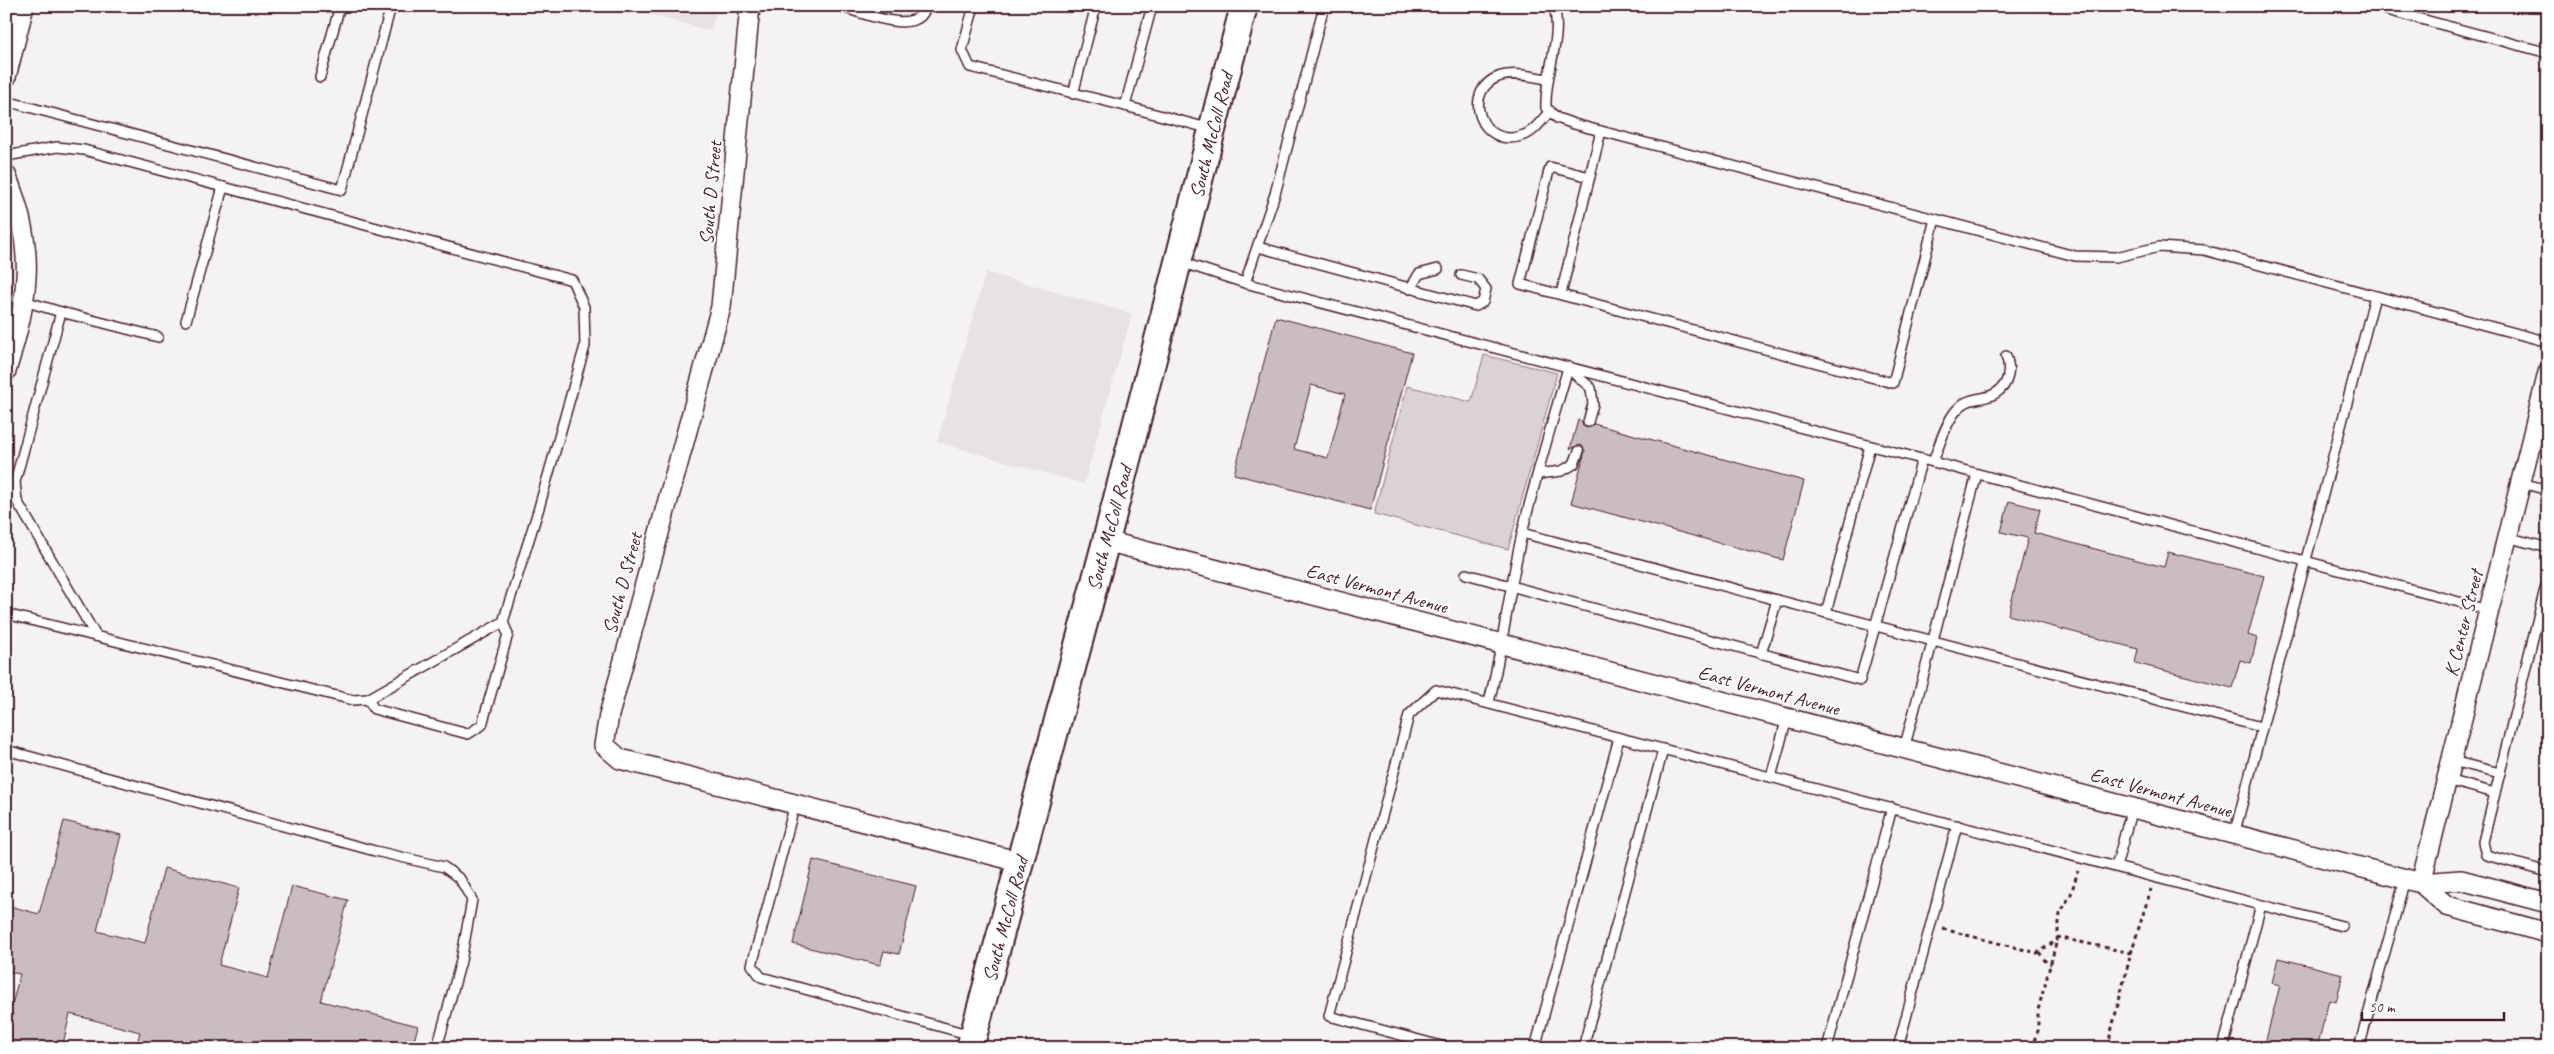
<svg xmlns="http://www.w3.org/2000/svg" width="2554" height="1054" viewBox="0 0 2554 1054" font-family="Caveat,sans-serif">
<rect width="100%" height="100%" fill="#f4f2f2"/>
<filter id="ink" filterUnits="userSpaceOnUse"><feTurbulence type="fractalNoise" baseFrequency=".02" numOctaves="2"/><feDisplacementMap in="SourceGraphic" scale="10" xChannelSelector="R" yChannelSelector="G"/><feConvolveMatrix kernelMatrix="1 2 1 2 8 2 1 2 1" color-interpolation-filters="sRGB"/></filter>
<g filter="url(#ink)">
<!-- built -->
<g fill="#e7e2e3">
<polygon points="619,6 717,6 711,31"/>
<polygon points="986,272 1132,314 1084,484 937,442"/>
</g>
<!-- green -->
<polygon fill="#dbd2d5" stroke="#927880" points="1484,355 1557,373 1508,549 1374,514 1407,386 1471,402"/>
<!-- building -->
<g fill="#cabdc1" stroke="#4a1f2b" fill-rule="evenodd">
<path d="M1276 317 1412 353 1370 510 1234 474ZM1311 385 1345 394 1328 458 1294 449Z"/>
<polygon points="1578,420 1582,421 1583,426 1587,428 1594,424 1804,481 1783,560 1571,503 1585,451 1581,445 1570,449"/>
<polygon points="2009,501 2040,509 2034,533 2164,567 2168,552 2264,576 2248,635 2257,638 2251,663 2240,660 2232,688 2135,663 2138,649 2008,615 2028,538 2001,532"/>
<polygon points="64,821 121,835 97,931 145,943 164,868 239,888 219,965 268,978 292,886 348,900 321,1001 418,1026 412,1048 136,1048 140,1032 70,1014 62,1048 6,1048 6,1028 20,974 6,971 6,905 39,914"/>
<polygon points="813,860 916,886 899,954 884,951 880,965 793,944"/>
<polygon points="2278,958 2343,974 2336,1002 2329,1000 2317,1048 2264,1048 2280,985 2272,983"/>
</g>
<g fill="none" stroke-linecap="round" stroke-linejoin="round">
<defs>
<g id="lane">
<path d="M839 6C861 12 919 38 926 6"/>
<polyline points="974,6 962,50 970,67 1125,106"/>
<polyline points="1152,6 1125,106 1211,129"/>
<path d="M1554 6C1563 40 1544 74 1546 108L1557 118 1574 124 2075 256 2116 257 2159 247 2204 250 2548 342"/>
<polyline points="2372,6 2548,53"/>
<polyline points="320,77 340,6"/>
<path d="M1547 79C1534 77 1515 72 1501 76 1459 89 1481 152 1524 135 1534 132 1543 119 1550 111"/>
<polyline points="1073,94 1096,6"/>
<polyline points="6,101 342,190 391,6"/>
<polyline points="6,156 57,147 84,150 572,280 584,307 585,346 538,511 503,622 508,634 482,725 468,734 374,709 368,699 503,622"/>
<polyline points="1590,177 1550,167 1520,284 1893,383 1935,219"/>
<polyline points="1258,247 1476,306 1483,302 1486,289 1478,279 1461,275"/>
<polyline points="1180,262 1245,283 1933,462 2489,610"/>
<polyline points="1245,283 1275,194 1324,6"/>
<polyline points="1410,289 1419,274 1438,269"/>
<polyline points="1561,294 1601,131"/>
<polyline points="24,301 61,312"/>
<polyline points="186,321 223,187"/>
<polyline points="1570,370 1591,388 1593,404 1588,422"/>
<path d="M1933 462C1939 446 1945 425 1955 412 1969 394 1982 402 1996 393 2009 385 2011 369 2006 356"/>
<polyline points="1538,474 1562,471 1574,464 1579,451"/>
<polyline points="2521,483 2548,490"/>
<polyline points="1522,533 2261,727"/>
<polyline points="2507,537 2548,548"/>
<polyline points="1466,574 1860,680 1922,459"/>
<polyline points="2548,580 2544,593 2548,594"/>
<polyline points="2544,593 2483,842 2486,855 2548,872"/>
<polyline points="1826,613 1870,446"/>
<polyline points="6,614 353,700 368,699"/>
<polyline points="96,636 17,501 15,482 61,312 158,337"/>
<polyline points="1761,654 1777,600"/>
<path d="M1489 702C1503 647 1509 590 1522 534 1535 478 1552 423 1568 368"/>
<polyline points="1904,749 1977,474"/>
<polyline points="6,750 375,851 444,867 460,879 472,900 461,961 437,1048"/>
<polyline points="2452,761 2500,773"/>
<polyline points="1771,777 1787,718"/>
<polyline points="2447,780 2495,793"/>
<polyline points="795,804 752,965 761,977 971,1035"/>
<polyline points="2234,835 2375,296"/>
<polyline points="2116,867 2132,808"/>
<polyline points="1449,1048 1329,1016 1409,715 1436,690 2342,926"/>
<polyline points="1535,1048 1619,738"/>
<polyline points="1583,1048 1663,750"/>
<polyline points="1827,1048 1892,808"/>
<polyline points="1898,1048 1957,825"/>
<polyline points="2223,1048 2261,905"/>
<polyline points="2359,1048 2405,879"/>
</g>
<g id="street">
<polyline points="750,6 721,307 609,715 604,745 620,759 1020,862"/>
<polyline points="6,77 24,6"/>
<path d="M6 175C37 251 29 295 6 371"/>
<polyline points="1106,541 2421,883 2461,880 2548,903"/>
<polyline points="2421,883 2548,373"/>
<polyline points="2421,883 2447,906 2548,933"/>
</g>
<polyline id="secondary" points="970,1048 1106,541 1244,6"/>
</defs>
<!-- lane casing -->
<use href="#lane" stroke="#4a1f2b" stroke-width="12"/>
<!-- street casing -->
<use href="#street" stroke="#4a1f2b" stroke-width="22"/>
<!-- secondary casing -->
<use href="#secondary" stroke="#4a1f2b" stroke-width="30"/>
<!-- path -->
<g stroke="#4a1f2b" stroke-width="3" stroke-dasharray="4 4" stroke-linecap="butt">
<polyline points="1943,929 2037,953 2057,940 2060,914 2071,894 2078,871"/>
<polyline points="2057,937 2131,953 2110,1036 2109,1048"/>
<polyline points="2039,952 2046,962 2051,964"/>
<polyline points="2131,953 2151,889"/>
<polyline points="2031,1048 2038,1031 2038,1010 2057,940"/>
</g>
<!-- lane -->
<use href="#lane" stroke="#fff" stroke-width="9"/>
<!-- street -->
<use href="#street" stroke="#fff" stroke-width="19"/>
<!-- secondary -->
<use href="#secondary" stroke="#fff" stroke-width="26"/>
</g>
</g>
<g text-anchor="middle" stroke-width="4" stroke-linejoin="round" paint-order="stroke">
<!-- street labels -->
<g font-size="20" fill="#4a1f2b" stroke="#fff">
<text transform="translate(1211 135) rotate(-76)" y="7">South McColl Road</text>
<text transform="translate(710 193) rotate(-85)" y="7">South D Street</text>
<text transform="translate(1109 528) rotate(-75)" y="7">South McColl Road</text>
<text transform="translate(622 583) rotate(-75)" y="7">South D Street</text>
<text transform="translate(1377 588) rotate(15)" y="7">East Vermont Avenue</text>
<text transform="translate(2463 623) rotate(-76)" y="7">K Center Street</text>
<text transform="translate(1769 690) rotate(15)" y="7">East Vermont Avenue</text>
<text transform="translate(2161 792) rotate(15)" y="7">East Vermont Avenue</text>
<text transform="translate(1005 919) rotate(-75)" y="7">South McColl Road</text>
</g>
</g>
<!-- margin -->
<rect width="2554" height="1054" fill="none" stroke="#fff" stroke-width="25"/>
<rect x="12" y="12" width="2529" height="1029" fill="none" stroke="#4a1f2b" stroke-width="2" filter="url(#ink)"/>
<!-- scale -->
<path d="M2362 1012v8h142v-8" fill="none" stroke="#4a1f2b" stroke-width="2.5"/>
<text x="2369" y="1012" font-size="15" fill="#4a1f2b" stroke="#ffffff" stroke-width="4" paint-order="stroke">50 m</text>
</svg>
